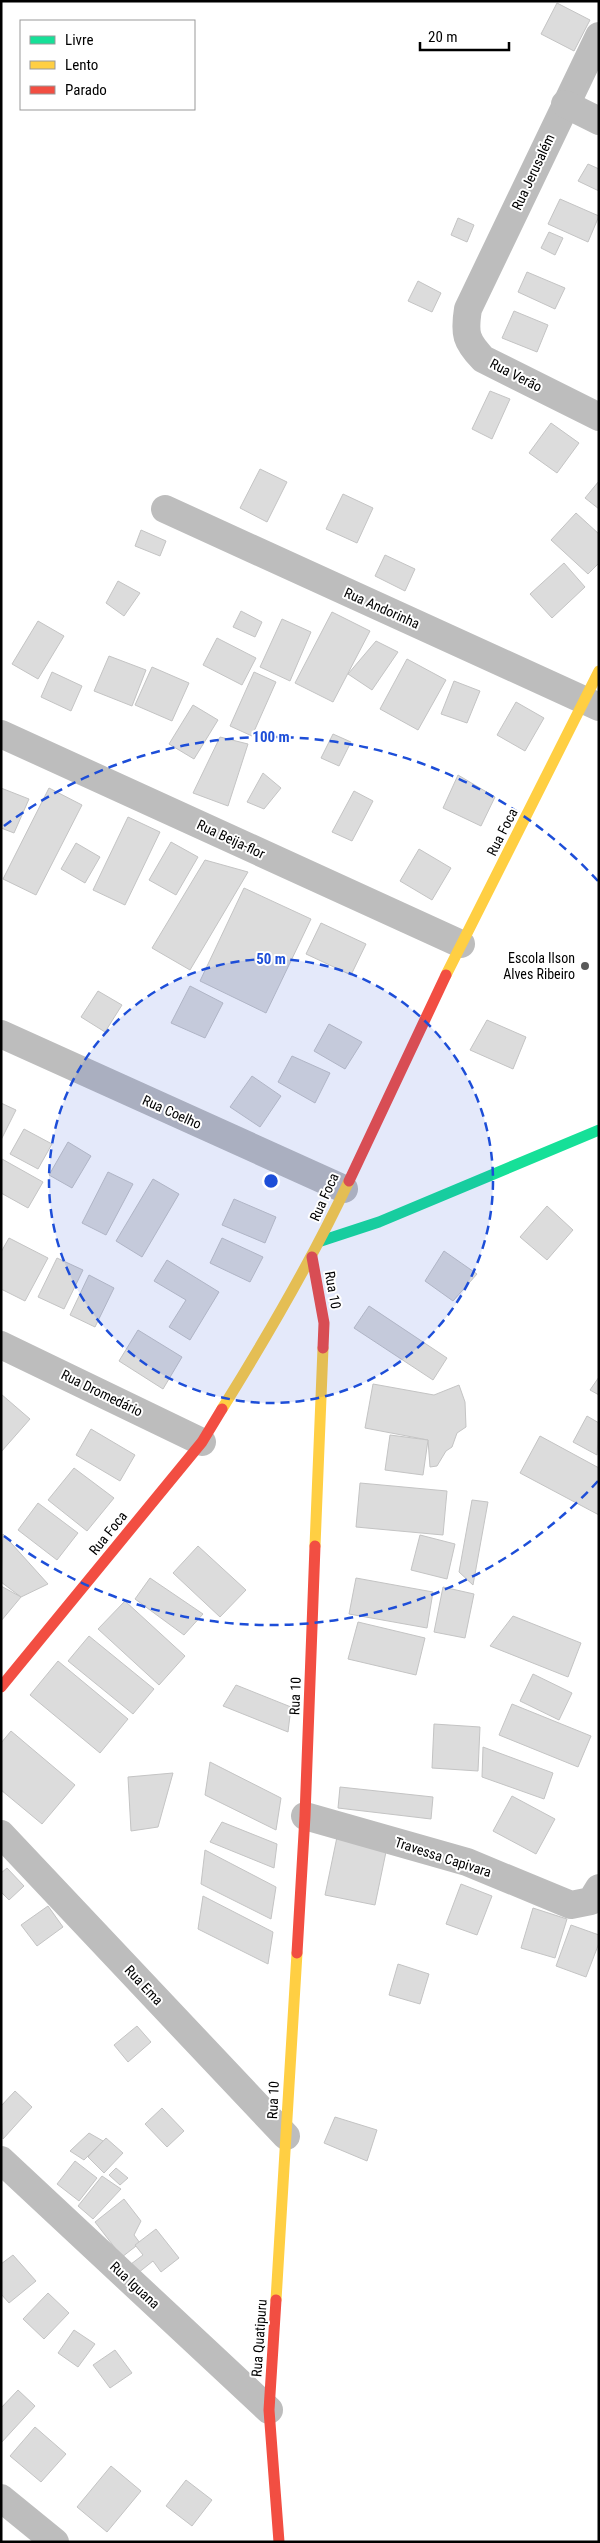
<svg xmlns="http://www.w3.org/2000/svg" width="600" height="2543" viewBox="0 0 600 2543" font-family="'Roboto Condensed',sans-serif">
<rect width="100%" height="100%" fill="#fff"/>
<!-- building -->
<g fill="#dcdcdc" stroke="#c4c4c4">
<polygon points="557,3 590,20 574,51 541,34"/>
<polygon points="588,164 599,169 599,191 578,181"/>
<polygon points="560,199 599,216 588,242 548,224"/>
<polygon points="458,218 474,225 467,242 451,235"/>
<polygon points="549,232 563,238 555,255 541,248"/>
<polygon points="527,272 565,288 555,309 518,292"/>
<polygon points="418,281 441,293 432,312 408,301"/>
<polygon points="514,311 548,325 537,352 502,338"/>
<polygon points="490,391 510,399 492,439 472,429"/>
<polygon points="551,423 579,443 557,473 529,453"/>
<polygon points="260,469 287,482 267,522 240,508"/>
<polygon points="599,481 599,509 585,498"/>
<polygon points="343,494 373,508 357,543 326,529"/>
<polygon points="576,513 599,534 599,563 588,574 551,540"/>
<polygon points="141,530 166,541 160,556 135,546"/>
<polygon points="385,555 415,569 405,591 375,576"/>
<polygon points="564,563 585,587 552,618 530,594"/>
<polygon points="118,581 140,593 124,616 106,603"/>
<polygon points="241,611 262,622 255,637 233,627"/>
<polygon points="332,612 370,631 333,702 295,683"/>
<polygon points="282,619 311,632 290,681 260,667"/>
<polygon points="38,621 64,636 38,679 12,664"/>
<polygon points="217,638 256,658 242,685 203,665"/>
<polygon points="376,641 398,652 372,690 348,674"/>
<polygon points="109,656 146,670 132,706 94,691"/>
<polygon points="407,659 446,680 418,730 380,709"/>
<polygon points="152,667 189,683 172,721 135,705"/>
<polygon points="52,672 82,686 71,711 41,697"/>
<polygon points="254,672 276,682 252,736 230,726"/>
<polygon points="454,681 480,691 467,723 441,714"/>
<polygon points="516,702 544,718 525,751 497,735"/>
<polygon points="193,705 218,720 194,759 169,744"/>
<polygon points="333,734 351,742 339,766 321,758"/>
<polygon points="220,737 248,744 228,806 193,793"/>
<polygon points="263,773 281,788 264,809 247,802"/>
<polygon points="458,775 495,797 481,826 443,808"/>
<polygon points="1,788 29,799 14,833 1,828"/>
<polygon points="49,788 82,805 36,895 3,879"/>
<polygon points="354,791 373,801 352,841 332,832"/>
<polygon points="128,817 160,832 125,905 93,890"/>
<polygon points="171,842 198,857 176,895 149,880"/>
<polygon points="76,843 100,857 85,883 61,869"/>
<polygon points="419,849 451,868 432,900 400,881"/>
<polygon points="205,860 248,872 190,970 152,948"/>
<polygon points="244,888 311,919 266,1013 200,981"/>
<polygon points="321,923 366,944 351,975 306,954"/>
<polygon points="190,986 223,1003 205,1038 171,1023"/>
<polygon points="98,991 122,1005 105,1032 81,1017"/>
<polygon points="487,1020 526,1037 513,1069 470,1050"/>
<polygon points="329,1024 362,1042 345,1069 314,1051"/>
<polygon points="292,1056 330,1073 315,1103 278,1082"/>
<polygon points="252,1076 281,1096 260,1127 230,1107"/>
<polygon points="1,1103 16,1110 1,1140"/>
<polygon points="24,1129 52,1144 38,1169 10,1154"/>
<polygon points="68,1142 91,1156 72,1188 49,1175"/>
<polygon points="2,1159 43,1182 28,1208 1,1193"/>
<polygon points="108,1172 133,1184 106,1235 82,1223"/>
<polygon points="153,1179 179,1194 142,1257 116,1241"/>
<polygon points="234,1199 276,1217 265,1243 222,1225"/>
<polygon points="547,1206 573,1230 547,1260 520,1237"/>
<polygon points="9,1238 48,1258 25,1301 1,1289 1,1252"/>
<polygon points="222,1238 263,1257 250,1282 210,1263"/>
<polygon points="444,1251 477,1274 453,1301 425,1281"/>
<polygon points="57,1258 83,1270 64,1309 38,1297"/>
<polygon points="167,1260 219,1292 190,1340 169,1327 186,1300 154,1281"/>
<polygon points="89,1275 114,1288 95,1327 70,1315"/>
<polygon points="369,1306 447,1358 433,1380 354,1328"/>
<polygon points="138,1330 182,1357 163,1389 119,1361"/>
<polygon points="599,1377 599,1395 590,1390"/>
<polygon points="373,1384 434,1395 459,1385 465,1402 466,1427 457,1433 452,1447 446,1451 437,1466 430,1467 428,1440 365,1428"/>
<polygon points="1,1394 30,1419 1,1452"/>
<polygon points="587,1416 599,1423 597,1455 573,1442"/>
<polygon points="91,1429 135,1455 120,1481 76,1455"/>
<polygon points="390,1435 428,1440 423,1475 385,1470"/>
<polygon points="540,1436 599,1468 599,1515 520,1473"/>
<polygon points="74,1468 114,1498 87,1531 48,1500"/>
<polygon points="360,1483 447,1491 443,1535 356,1527"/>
<polygon points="472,1500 488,1502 473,1585 459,1572"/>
<polygon points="38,1503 78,1533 57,1560 18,1530"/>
<polygon points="3,1534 48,1584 21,1597 1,1582"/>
<polygon points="420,1535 455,1544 447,1579 411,1570"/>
<polygon points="198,1546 246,1590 220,1617 173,1573"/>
<polygon points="150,1578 203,1614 184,1635 135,1599"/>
<polygon points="356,1578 433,1592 427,1628 349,1614"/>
<polygon points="1,1586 21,1597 1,1621"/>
<polygon points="443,1587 474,1594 465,1638 434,1632"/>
<polygon points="125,1601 185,1656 159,1685 98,1629"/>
<polygon points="513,1616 581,1643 568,1677 490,1646"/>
<polygon points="358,1622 425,1638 416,1675 348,1659"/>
<polygon points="89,1636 154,1689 133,1714 68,1661"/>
<polygon points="58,1661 128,1719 100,1753 30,1695"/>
<polygon points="533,1674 572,1693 559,1720 520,1701"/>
<polygon points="236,1685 291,1707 288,1732 223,1706"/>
<polygon points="512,1704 591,1736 578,1767 499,1735"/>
<polygon points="434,1724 480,1727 478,1771 432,1768"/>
<polygon points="11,1731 75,1785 42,1824 1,1790 1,1743"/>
<polygon points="483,1747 553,1773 544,1799 482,1777"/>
<polygon points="210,1762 281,1798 276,1830 205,1795"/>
<polygon points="173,1773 158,1827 131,1831 128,1777"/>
<polygon points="340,1787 433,1797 431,1819 338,1808"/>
<polygon points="512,1796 555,1819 536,1854 493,1831"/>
<polygon points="222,1822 277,1844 274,1868 210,1842"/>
<polygon points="337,1837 387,1847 375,1905 325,1895"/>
<polygon points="205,1850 276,1887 271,1919 201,1884"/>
<polygon points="7,1868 24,1886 9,1900 1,1892 1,1873"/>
<polygon points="461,1884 492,1896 477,1935 446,1924"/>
<polygon points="203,1896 273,1932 268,1964 198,1929"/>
<polygon points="48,1906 63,1927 37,1946 21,1925"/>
<polygon points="533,1908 567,1919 555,1958 521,1948"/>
<polygon points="571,1925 599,1935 599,1943 586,1977 556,1966"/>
<polygon points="398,1964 429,1974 420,2004 389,1995"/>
<polygon points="137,2026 151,2042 128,2062 114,2045"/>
<polygon points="15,2091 32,2107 3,2139 1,2106"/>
<polygon points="162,2108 184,2131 167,2147 145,2124"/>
<polygon points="335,2117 377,2130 367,2161 324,2143"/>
<polygon points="89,2133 103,2141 84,2160 70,2151"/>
<polygon points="106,2138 123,2153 104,2173 88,2157"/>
<polygon points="75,2161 97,2178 79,2201 57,2184"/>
<polygon points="116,2168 128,2178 120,2185 109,2175"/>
<polygon points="102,2176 121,2189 93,2219 78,2206"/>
<polygon points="124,2199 141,2221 134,2235 140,2243 122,2257 95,2222"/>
<polygon points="156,2229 179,2258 161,2272 153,2261 138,2273 131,2264 143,2255 135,2245"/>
<polygon points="13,2255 36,2281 9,2303 1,2294 1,2264"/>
<polygon points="48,2293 69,2313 44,2339 23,2319"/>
<polygon points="74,2330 95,2344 78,2367 58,2353"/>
<polygon points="115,2350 132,2373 110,2388 93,2365"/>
<polygon points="18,2390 35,2406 1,2443 1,2408"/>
<polygon points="35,2427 66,2454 41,2482 10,2456"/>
<polygon points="111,2466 141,2491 107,2532 77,2507"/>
<polygon points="186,2480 212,2500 192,2526 166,2506"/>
</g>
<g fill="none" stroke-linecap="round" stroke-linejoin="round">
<!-- street -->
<g stroke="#bdbdbd" stroke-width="28">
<path d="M599 36 468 309C464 334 466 341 483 359L599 417"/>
<polyline points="565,104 599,121"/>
<polyline points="165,509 599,707"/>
<polyline points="1,734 461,944"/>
<polyline points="1,1034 344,1189"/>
<polyline points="1,1345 202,1442"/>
<polyline points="305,1816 467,1862 571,1905 591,1901 599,1888"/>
<polyline points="1,1834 286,2136"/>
<polyline points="1,2160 269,2410"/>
<polyline points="1,2498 55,2542"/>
</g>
<!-- fast -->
<polyline stroke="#16e098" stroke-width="11" points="321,1241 379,1222 599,1130"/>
<!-- slow -->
<g stroke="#ffcf43" stroke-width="11">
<polyline points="446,975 599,671"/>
<path d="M222 1409C268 1335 312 1260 349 1181"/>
<polyline points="315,1546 323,1348"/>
<polyline points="276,2300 297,1953"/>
</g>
<!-- jam -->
<g stroke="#f24e42" stroke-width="11">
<polyline points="349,1181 446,975"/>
<polyline points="312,1257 324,1323 323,1348"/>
<polyline points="1,1687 202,1442 222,1409"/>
<polyline points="297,1953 305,1816 315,1546"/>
<polyline points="276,2300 269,2410 279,2542"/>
</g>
</g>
<!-- distance rings -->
<circle cx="271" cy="1181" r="222" fill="#1d4ed8" fill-opacity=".12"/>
<g fill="none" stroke="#1d4ed8" stroke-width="2.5" stroke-dasharray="9 6">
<circle cx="271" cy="1181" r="222"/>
<path d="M598 1481A444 444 0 0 1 4 1536M4 826A444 444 0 0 1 598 881"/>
</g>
<!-- markers -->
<circle fill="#595959" stroke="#fff" stroke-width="2" cx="585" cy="966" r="5"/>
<g text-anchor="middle" stroke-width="4" stroke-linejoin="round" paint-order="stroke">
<!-- street labels -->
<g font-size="14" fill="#000" stroke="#fff">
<text transform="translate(533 172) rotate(-65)" y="5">Rua Jerusalém</text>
<text transform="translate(516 375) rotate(27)" y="5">Rua Verão</text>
<text transform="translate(382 608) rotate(24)" y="5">Rua Andorinha</text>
<text transform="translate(502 832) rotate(-63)" y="5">Rua Foca</text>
<text transform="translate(231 839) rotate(25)" y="5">Rua Beija-flor</text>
<text transform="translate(172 1112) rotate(24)" y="5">Rua Coelho</text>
<text transform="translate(324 1197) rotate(-66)" y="5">Rua Foca</text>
<text transform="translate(333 1290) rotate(80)" y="5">Rua 10</text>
<text transform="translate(102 1393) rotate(26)" y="5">Rua Dromedário</text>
<text transform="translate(108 1533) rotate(-51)" y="5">Rua Foca</text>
<text transform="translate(295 1696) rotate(-88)" y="5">Rua 10</text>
<text transform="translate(443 1857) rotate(18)" y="5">Travessa Capivara</text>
<text transform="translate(144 1985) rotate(47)" y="5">Rua Ema</text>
<text transform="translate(273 2100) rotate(-87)" y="5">Rua 10</text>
<text transform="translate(135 2285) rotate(43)" y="5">Rua Iguana</text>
<text transform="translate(259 2338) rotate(-86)" y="5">Rua Quatipuru</text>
</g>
<!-- poi labels -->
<g font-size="14" fill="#000" stroke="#fff" text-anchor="end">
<text x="575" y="963">Escola Ilson<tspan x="575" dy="16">Alves Ribeiro</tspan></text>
</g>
</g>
<circle cx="271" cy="1181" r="8" fill="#1d4ed8" stroke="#fff" stroke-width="2.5"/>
<g font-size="15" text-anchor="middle" font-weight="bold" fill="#1d4ed8" stroke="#fff" stroke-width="4" stroke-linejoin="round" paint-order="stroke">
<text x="271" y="742">100 m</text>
<text x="271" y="964">50 m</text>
</g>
<!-- border -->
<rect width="600" height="2543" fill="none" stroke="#000000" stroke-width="5"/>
<!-- legend -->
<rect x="20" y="20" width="175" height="90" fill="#ffffff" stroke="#999999"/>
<rect x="30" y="36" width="25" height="8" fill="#16e098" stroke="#999999"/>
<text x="65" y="45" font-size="15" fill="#000000">Livre</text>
<rect x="30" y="61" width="25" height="8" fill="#ffcf43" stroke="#999999"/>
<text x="65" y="70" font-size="15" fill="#000000">Lento</text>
<rect x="30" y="86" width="25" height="8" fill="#f24e42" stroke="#999999"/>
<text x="65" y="95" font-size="15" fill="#000000">Parado</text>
<!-- scale -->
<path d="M420 42v8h89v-8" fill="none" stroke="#000000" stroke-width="2.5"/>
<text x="428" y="42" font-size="15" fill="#000000" stroke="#ffffff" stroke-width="4" paint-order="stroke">20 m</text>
</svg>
